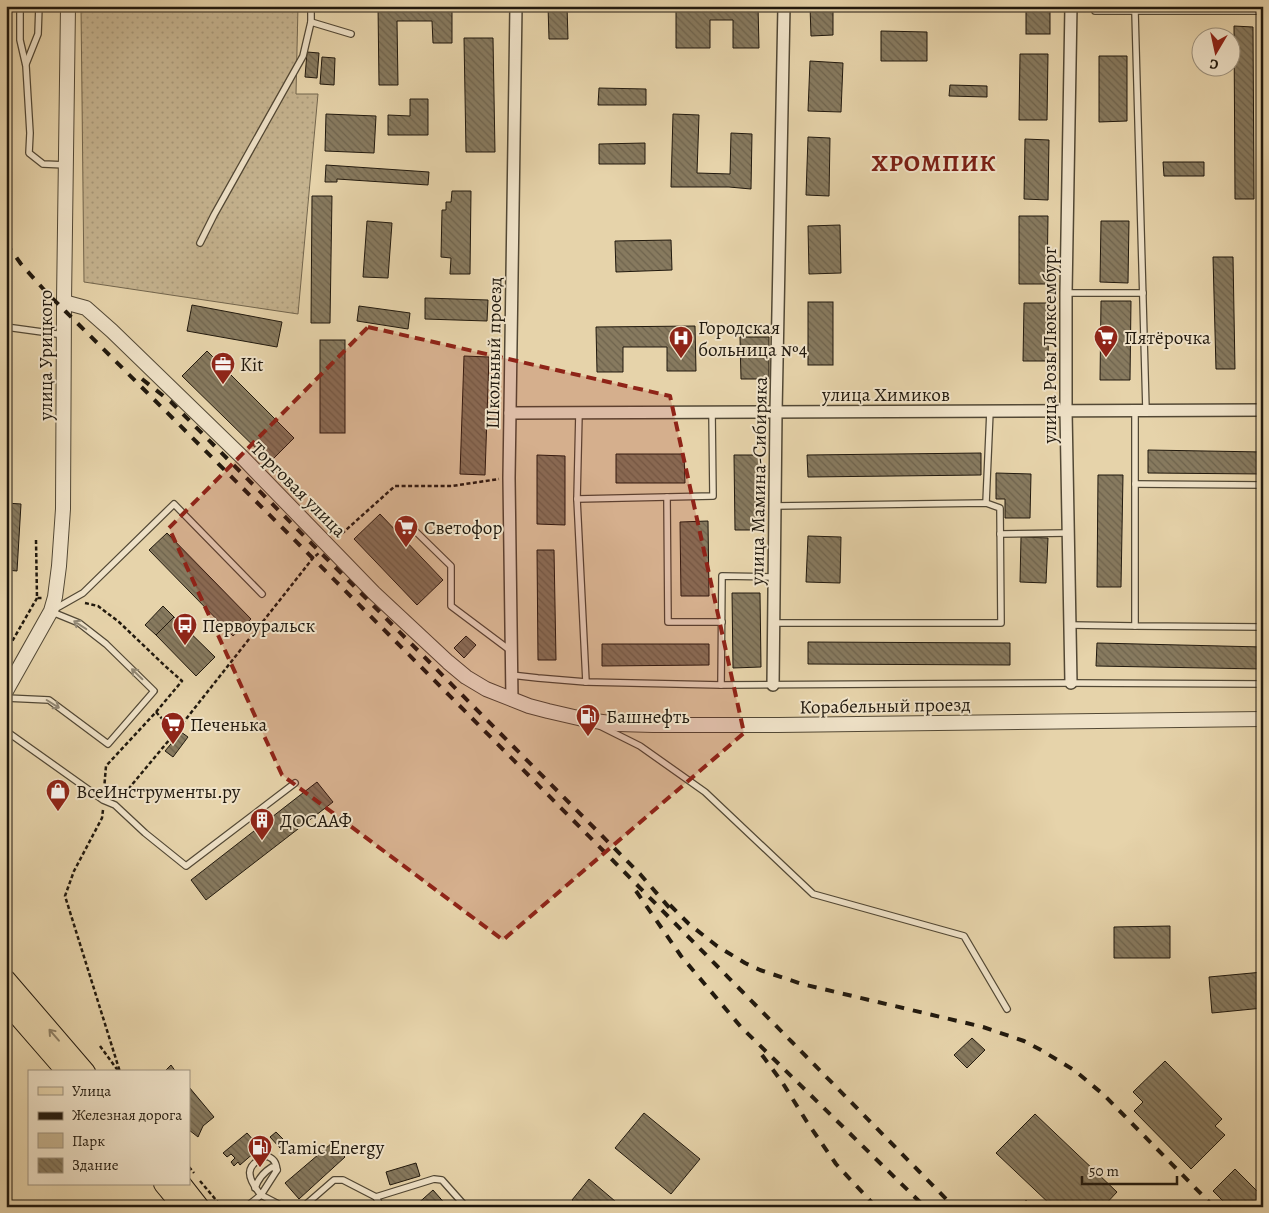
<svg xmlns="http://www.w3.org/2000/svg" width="1269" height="1213" viewBox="0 0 1269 1213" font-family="Alegreya,serif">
<defs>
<pattern id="green-dots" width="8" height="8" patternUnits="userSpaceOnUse" patternTransform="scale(1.25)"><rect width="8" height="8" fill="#c5b38f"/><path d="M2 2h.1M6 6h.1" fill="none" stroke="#a9997a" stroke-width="1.8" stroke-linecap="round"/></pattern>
<pattern id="building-back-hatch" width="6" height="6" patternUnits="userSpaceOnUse" patternTransform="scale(1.25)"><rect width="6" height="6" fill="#877a5f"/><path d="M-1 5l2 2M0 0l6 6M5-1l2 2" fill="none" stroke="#6e634d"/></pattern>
</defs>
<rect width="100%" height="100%" fill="#e6d3aa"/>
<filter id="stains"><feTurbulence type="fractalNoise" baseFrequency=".004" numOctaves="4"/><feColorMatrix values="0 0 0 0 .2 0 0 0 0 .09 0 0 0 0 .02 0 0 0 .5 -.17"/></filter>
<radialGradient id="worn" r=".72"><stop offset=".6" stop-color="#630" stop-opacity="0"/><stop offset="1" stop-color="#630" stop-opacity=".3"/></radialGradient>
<!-- green -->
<polygon fill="url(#green-dots)" stroke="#73664e" points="81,6 298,6 296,94 318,94 298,314 84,282"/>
<!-- building -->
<g fill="url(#building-back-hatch)" stroke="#21190e">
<polygon points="378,6 452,6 452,43 433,43 432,21 397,21 398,85 379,85"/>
<polygon points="548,6 567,6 568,39 549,39"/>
<polygon points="676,6 758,6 759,48 733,48 733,20 710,20 710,48 676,48"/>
<polygon points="810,6 833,6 833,35 811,36"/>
<rect x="1026" y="6" width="24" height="28"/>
<polygon points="1234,26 1253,27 1254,199 1235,199"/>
<polygon points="881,31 927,32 927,61 881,61"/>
<polygon points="464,38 493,38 495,152 466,152"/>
<polygon points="307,52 319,53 317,78 305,77"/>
<polygon points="1020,54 1048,54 1047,120 1019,120"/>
<polygon points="1099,56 1127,56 1127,121 1099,122"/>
<polygon points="322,57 335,58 334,85 320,84"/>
<polygon points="810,61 843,63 841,112 808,111"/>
<polygon points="950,85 987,86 987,97 949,96"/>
<polygon points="599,88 646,89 646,105 598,105"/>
<polygon points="410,99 428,99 428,135 388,135 388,115 410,116"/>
<polygon points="326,114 376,116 374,153 325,151"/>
<polygon points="673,114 699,115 697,173 730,174 731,133 752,134 751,189 729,187 671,187"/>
<polygon points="808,137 830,138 829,196 806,195"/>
<polygon points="1025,139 1049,140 1048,200 1024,199"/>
<polygon points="645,143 645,164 599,164 599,144"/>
<polygon points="1163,162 1204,162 1204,176 1164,176"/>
<polygon points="326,165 429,172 428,185 337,179 337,182 325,182"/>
<polygon points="452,191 471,191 470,274 450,274 451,258 441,257 442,210 446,210 446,202 451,202"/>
<polygon points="312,196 332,196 330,323 311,323"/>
<polygon points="1019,216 1048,216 1047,284 1019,284"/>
<polygon points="367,221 392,223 388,278 363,277"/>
<polygon points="1101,221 1129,221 1128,283 1100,282"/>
<polygon points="840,225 841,273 809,274 808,226"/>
<polygon points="671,240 672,270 616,272 615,241"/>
<polygon points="1213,257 1233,257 1235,369 1216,369"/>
<polygon points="425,298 488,300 487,321 425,319"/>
<polygon points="1101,301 1131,301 1130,380 1100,380"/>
<rect x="808" y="302" width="25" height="63"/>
<polygon points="1024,303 1049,303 1048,361 1023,361"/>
<polygon points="192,305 282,322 277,347 187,331"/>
<polygon points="359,306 410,313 408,329 357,321"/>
<polygon points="695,326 696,371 667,371 667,347 623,347 623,372 597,372 596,327"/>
<polygon points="740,337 769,337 769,379 741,379"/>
<rect x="320" y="340" width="25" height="93"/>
<polygon points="207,351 294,438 270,462 182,376"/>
<polygon points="464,356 489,357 485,475 460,474"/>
<polygon points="1148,450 1263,452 1263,474 1148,473"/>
<polygon points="981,453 981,475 808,477 807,455"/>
<polygon points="616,454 684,454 685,483 616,483"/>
<polygon points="537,455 565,456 565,525 537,524"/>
<polygon points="734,455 762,455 763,530 735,530"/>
<polygon points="996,473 1031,474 1030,518 1005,518 1005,499 996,499"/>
<polygon points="1098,475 1123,475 1121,587 1097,587"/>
<polygon points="6,503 21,504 17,571 6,570"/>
<polygon points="380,514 443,580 417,605 354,539"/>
<polygon points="708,521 709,596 681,596 680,522"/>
<polygon points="167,533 251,619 233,636 149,550"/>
<polygon points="808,536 841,537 840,583 806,582"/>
<polygon points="1021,537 1048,538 1046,583 1020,582"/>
<polygon points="537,550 554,550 556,660 538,660"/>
<polygon points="732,593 760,593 761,667 733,668"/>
<polygon points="163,606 174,617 156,635 145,625"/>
<polygon points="174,617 215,657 196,676 156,635"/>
<polygon points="466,636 476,645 464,658 454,648"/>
<polygon points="808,642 1010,643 1010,665 808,664"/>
<polygon points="1097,643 1263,647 1263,669 1096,666"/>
<polygon points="602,644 709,644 709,665 602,666"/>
<polygon points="181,732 188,737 173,757 165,751"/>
<polygon points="317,782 333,802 206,900 191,880"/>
<polygon points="1170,926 1170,958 1114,958 1114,927"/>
<polygon points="1263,972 1263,1008 1212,1013 1209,977"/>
<polygon points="972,1038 985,1050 967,1068 954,1055"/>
<polygon points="1165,1061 1222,1119 1215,1126 1225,1135 1191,1169 1134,1111 1143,1102 1133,1092"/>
<polygon points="171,1065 176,1072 164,1072"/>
<polygon points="189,1087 214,1117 203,1126 198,1137 189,1130"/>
<polygon points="644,1113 700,1159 671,1194 615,1148"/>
<polygon points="1035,1114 1117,1192 1103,1207 1053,1207 996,1153"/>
<polygon points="276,1132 286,1142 280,1148 270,1137"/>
<polygon points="247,1133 256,1143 251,1147 255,1152 240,1165 238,1162 234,1166 231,1162 235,1158 231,1154 227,1157 223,1153"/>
<polygon points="332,1143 345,1157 299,1199 285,1183"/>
<polygon points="416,1163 420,1176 390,1185 386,1172"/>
<polygon points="1235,1169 1263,1197 1263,1207 1229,1207 1213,1191"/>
<polygon points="589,1179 622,1207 579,1207 572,1200"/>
<polygon points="433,1190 448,1207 414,1207"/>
<polygon points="1026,1200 1033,1207 1020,1207"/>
</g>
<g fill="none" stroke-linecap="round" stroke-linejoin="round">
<defs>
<g id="service">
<polyline points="20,6 20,40 26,66 30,133 29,153 43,164 66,165"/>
<polyline points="1095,11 1263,11"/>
<polyline points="1135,12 1146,410"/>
<polyline points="311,22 351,34"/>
<polyline points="26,64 38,34 39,6"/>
<polyline points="200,243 214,215 303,56 311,22 311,6"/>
<polyline points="1066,293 1143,293"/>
<polyline points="6,327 64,335"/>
<polyline points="1135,410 1135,626 1263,627"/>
<polyline points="579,413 577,499 586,682"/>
<polyline points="1135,484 1263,485"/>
<polyline points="667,497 668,622 722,622"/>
<polyline points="577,499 713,496 712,413"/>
<polyline points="986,503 990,411"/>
<polyline points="407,523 451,566 451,606 511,651"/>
<polyline points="1000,534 1068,533"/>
<polyline points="53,610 83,593 174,504 262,594"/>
<polyline points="773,623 1001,623 1000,508 986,503 775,506"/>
<polyline points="1071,625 1135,626"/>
<polyline points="511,675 538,678 586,682 721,685 1071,683 1263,684"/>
<polyline points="721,685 722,576 774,577"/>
<polyline points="6,698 49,700 108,744 154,691 106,644 79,623 52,612"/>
<polyline points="600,726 640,746 705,792 813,894 964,936 1007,1009"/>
<polyline points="6,731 103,800 115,805 145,833 186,866 295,783"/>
<path d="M267 1156C274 1159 276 1162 277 1170L261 1195C247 1178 243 1165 267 1156Z"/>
<path d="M255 1188C258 1179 264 1172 272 1167L277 1170"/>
<polyline points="376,1197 434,1179 442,1180 466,1207"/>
<polyline points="246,1207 261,1195 284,1207"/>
<polyline points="303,1207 334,1180 343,1180 376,1197 381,1207"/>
</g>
<g id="minor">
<polyline points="1071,6 1066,293 1066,411 1071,683"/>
<polyline points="510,413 1263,410"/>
<polyline points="773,685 776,413 784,6"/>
<polyline points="512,700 509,478 516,6"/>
</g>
<g id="tertiary">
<polyline points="64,302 86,308 112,331 243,458 374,593 448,662 466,677 486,689 529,706 548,711 587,720 618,724 653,725 778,725 1263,719"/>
<polyline points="6,691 51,611 55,597 59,566 63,509 64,302 68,6"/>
</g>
<g id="primary">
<polyline points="6,979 86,1072"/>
<polyline points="6,1003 66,1072"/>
<polyline points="163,1184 182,1207"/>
<polyline points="182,1184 200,1207"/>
</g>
</defs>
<!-- service casing -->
<use href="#service" stroke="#524835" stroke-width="8"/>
<!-- minor casing -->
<use href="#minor" stroke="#524835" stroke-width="14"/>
<!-- tertiary casing -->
<use href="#tertiary" stroke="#524835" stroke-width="16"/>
<!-- primary casing -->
<use href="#primary" stroke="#21190e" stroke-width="20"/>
<!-- path -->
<g stroke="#21190e" stroke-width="2.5" stroke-dasharray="4 2.5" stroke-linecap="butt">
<polyline points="337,538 395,486 452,486 499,479"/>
<polyline points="36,540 37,598 42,598"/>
<polyline points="85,603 98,606 119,622 164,665 182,681 156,712 106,766 104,790"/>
<polyline points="6,652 37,598"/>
<polyline points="156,712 175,733"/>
<polyline points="120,799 175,733 313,558 319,553"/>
<polyline points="103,810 102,818 74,871 65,896 120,1072"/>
<polyline points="100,1046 119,1072"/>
<polyline points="189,1167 194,1173"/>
<polyline points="200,1181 222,1207"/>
</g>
<!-- service -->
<use href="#service" stroke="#efe2c8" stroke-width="5.5"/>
<!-- minor -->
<use href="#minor" stroke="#efe2c8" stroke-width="11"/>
<!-- tertiary -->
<use href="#tertiary" stroke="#efe2c8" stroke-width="14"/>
<!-- primary -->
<use href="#primary" stroke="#e6d3aa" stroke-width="18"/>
<!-- rail -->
<g stroke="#21190e" stroke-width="4" stroke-dasharray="9 9" stroke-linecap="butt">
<path d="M6 243 21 264 46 292C351 595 653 900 954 1207"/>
<polyline points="142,379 171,402 640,874 673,912"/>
<polyline points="636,891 681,956 741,1027 925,1207"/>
<polyline points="670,905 689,924 717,946 745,963 760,970 802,984 983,1027 1024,1041 1041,1050 1074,1070 1104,1095 1214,1207"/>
<polyline points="762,1055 782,1082 807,1122 836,1164 876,1207"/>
</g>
</g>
<!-- one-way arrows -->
<defs><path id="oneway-shaft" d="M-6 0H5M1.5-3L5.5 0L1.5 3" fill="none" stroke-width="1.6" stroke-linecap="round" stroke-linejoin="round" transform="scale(1.25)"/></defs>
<g stroke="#928874">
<use href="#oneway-shaft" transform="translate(80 625) rotate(-147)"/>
<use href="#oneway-shaft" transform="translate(137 674) rotate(-136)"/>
<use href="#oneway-shaft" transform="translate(53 704) rotate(32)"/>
</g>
<use stroke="#8d7f64" href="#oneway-shaft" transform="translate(54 1035) rotate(-131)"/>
<!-- marked area -->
<path fill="#8f2418" fill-opacity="0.2" stroke="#8f2418" stroke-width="4" stroke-dasharray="10 6" stroke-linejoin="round" d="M368 327 670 396 744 733 503 940 282 775 169 528Z"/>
<!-- icons -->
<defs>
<symbol id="supermarket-pin" viewBox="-11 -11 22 30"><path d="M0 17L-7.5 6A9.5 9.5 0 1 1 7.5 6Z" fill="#8f2418" stroke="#efe2c8"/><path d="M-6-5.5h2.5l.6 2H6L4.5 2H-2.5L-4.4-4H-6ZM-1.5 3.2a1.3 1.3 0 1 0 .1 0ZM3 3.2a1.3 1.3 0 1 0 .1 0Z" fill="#fff"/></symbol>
<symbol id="hospital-pin" viewBox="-11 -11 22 30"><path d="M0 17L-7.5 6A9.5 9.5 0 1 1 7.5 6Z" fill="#8f2418" stroke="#efe2c8"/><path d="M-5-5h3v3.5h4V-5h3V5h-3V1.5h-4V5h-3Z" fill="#fff"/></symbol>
<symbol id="office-pin" viewBox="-11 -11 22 30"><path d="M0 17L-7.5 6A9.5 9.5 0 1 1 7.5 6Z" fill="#8f2418" stroke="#efe2c8"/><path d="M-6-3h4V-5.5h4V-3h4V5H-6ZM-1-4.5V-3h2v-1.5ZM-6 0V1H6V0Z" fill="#fff"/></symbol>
<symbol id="bus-pin" viewBox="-11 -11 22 30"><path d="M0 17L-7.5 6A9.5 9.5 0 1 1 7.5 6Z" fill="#8f2418" stroke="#efe2c8"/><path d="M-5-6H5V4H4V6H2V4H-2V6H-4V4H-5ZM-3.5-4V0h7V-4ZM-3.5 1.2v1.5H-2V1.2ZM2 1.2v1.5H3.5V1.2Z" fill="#fff"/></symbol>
<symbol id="fuel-pin" viewBox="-11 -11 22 30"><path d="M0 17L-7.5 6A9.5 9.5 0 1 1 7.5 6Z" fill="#8f2418" stroke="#efe2c8"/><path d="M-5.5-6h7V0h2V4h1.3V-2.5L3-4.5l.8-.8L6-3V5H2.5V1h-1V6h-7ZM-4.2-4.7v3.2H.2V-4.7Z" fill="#fff"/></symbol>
<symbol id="shop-pin" viewBox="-11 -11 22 30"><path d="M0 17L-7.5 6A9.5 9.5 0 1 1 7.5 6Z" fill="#8f2418" stroke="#efe2c8"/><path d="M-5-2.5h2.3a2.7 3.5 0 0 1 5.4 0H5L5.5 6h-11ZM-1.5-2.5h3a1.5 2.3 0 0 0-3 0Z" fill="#fff"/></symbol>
<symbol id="building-pin" viewBox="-11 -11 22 30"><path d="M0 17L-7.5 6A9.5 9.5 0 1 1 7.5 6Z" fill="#8f2418" stroke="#efe2c8"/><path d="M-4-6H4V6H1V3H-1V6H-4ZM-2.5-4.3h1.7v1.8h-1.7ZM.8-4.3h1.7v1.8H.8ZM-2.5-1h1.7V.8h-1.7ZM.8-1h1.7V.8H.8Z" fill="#fff"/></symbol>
</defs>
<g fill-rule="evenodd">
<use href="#supermarket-pin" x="1092" y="323" width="28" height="38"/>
<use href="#hospital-pin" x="667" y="324" width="28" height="38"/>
<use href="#office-pin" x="209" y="350" width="28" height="38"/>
<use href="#supermarket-pin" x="392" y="513" width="28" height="38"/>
<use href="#bus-pin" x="171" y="611" width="28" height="38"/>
<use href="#fuel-pin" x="574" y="702" width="28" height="38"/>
<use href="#supermarket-pin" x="159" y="710" width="28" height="38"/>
<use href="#shop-pin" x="44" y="777" width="28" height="38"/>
<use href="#building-pin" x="248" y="806" width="28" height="38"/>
<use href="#fuel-pin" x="246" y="1133" width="28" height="38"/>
</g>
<g text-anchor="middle" stroke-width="4" stroke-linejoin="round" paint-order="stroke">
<!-- poi labels -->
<g font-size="19" fill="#21190e" stroke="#efe2c8" text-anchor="start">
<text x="698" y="334">Городская<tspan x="698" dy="22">больница №4</tspan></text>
<text x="1124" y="344">Пятёрочка</text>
<text x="240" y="371">Kit</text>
<text x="424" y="534">Светофор</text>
<text x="202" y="632">Первоуральск</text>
<text x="606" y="723">Башнефть</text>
<text x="190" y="731">Печенька</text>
<text x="76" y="798">ВсеИнструменты.ру</text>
<text x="280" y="827">ДОСААФ</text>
<text x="278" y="1154">Tamic Energy</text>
</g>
<!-- street labels -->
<g font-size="19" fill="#21190e" stroke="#efe2c8">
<text transform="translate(1049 345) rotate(-90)" y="7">улица Розы Люксембург</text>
<text transform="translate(493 353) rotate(-89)" y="7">Школьный проезд</text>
<text transform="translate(45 355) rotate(-90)" y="7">улица Урицкого</text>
<text x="886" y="401">улица Химиков</text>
<text transform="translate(758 481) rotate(-89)" y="7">улица Мамина-Сибиряка</text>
<text transform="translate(299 489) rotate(45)" y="7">Торговая улица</text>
<text transform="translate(885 705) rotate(-1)" y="7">Корабельный проезд</text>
</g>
<!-- district labels -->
<g font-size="24" font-weight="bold" letter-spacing="1" fill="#7a1f14" stroke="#efe2c8">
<text x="934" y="171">ХРОМПИК</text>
</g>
</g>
<!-- margin -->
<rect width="1269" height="1213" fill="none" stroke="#e6d3aa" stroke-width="25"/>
<rect x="8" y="8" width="1254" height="1198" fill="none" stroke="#21190e" stroke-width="2.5"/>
<rect x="12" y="12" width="1244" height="1188" fill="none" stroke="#21190e"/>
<!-- legend -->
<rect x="28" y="1070" width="162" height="115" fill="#efe2c8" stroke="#9d927e"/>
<rect x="38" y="1087" width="25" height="8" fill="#e6d3aa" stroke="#9d927e"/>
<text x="72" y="1096" font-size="15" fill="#21190e">Улица</text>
<rect x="38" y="1112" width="25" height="8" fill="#21190e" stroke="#9d927e"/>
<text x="72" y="1120" font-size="15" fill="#21190e">Железная дорога</text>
<rect x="38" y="1133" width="25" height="15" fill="#c5b38f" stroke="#9d927e"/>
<text x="72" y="1146" font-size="15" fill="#21190e">Парк</text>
<rect x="38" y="1158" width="25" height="15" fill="url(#building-back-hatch)" stroke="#9d927e"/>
<text x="72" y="1170" font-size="15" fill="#21190e">Здание</text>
<!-- north arrow -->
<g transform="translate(1216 52) rotate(189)"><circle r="24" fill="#efe2c8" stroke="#9d927e"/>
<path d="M0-4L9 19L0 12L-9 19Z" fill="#8f2418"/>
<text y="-8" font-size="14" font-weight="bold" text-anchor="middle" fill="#21190e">С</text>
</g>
<!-- scale -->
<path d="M1082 1176v8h95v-8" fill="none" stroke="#21190e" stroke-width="2.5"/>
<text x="1089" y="1176" font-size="15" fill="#21190e" stroke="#efe2c8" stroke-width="4" paint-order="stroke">50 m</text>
<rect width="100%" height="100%" filter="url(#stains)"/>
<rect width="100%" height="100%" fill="url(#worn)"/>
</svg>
